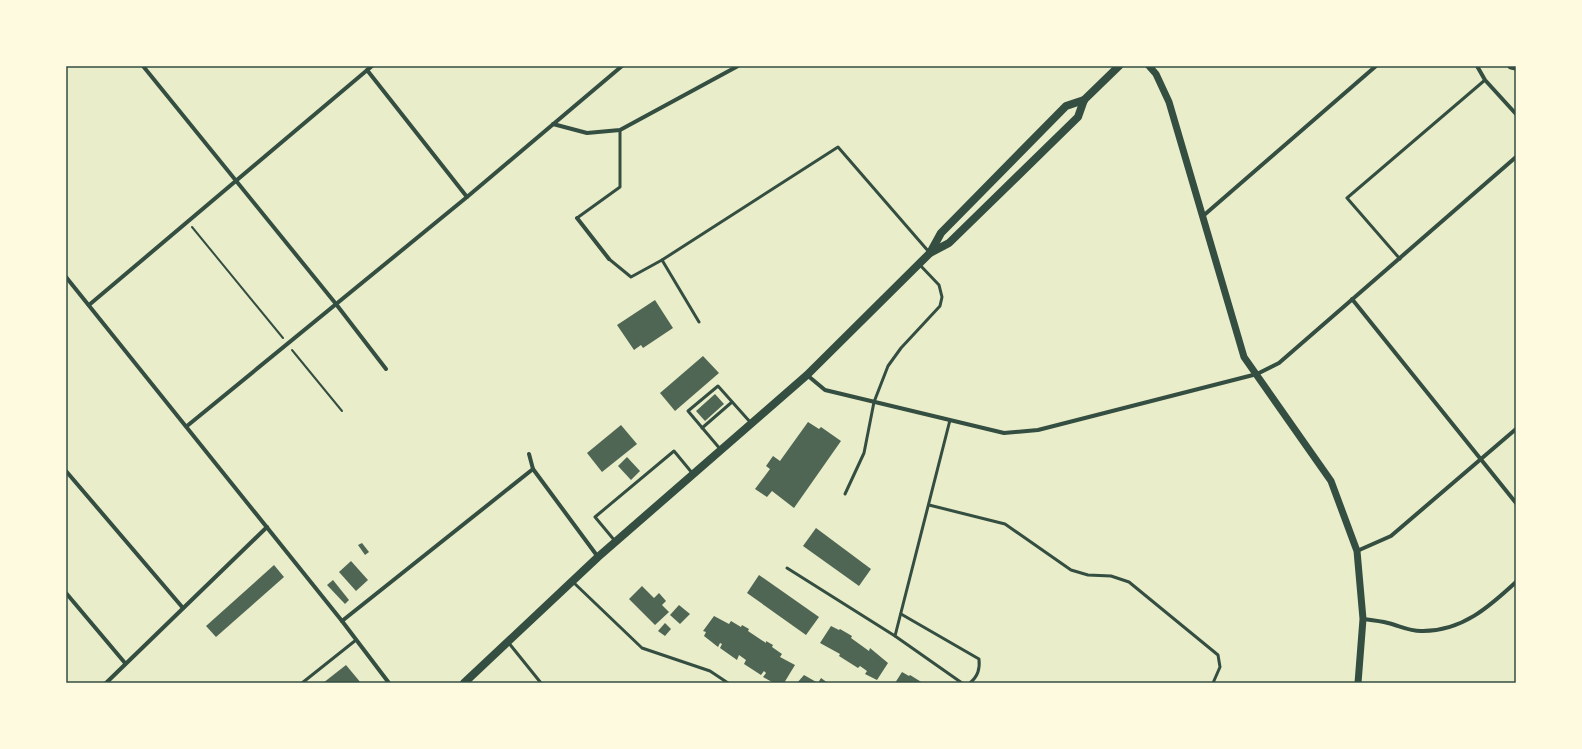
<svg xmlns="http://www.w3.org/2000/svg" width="1582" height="749" viewBox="0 0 1582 749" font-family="'Noto Sans',sans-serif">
<rect width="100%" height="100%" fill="#e9edc9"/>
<!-- building -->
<g fill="#4f6655">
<polygon points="655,300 673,328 643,348 641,345 634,350 617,325"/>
<polygon points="703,356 719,373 675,411 660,393"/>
<polygon points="715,394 724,404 705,421 696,411"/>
<polygon points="808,422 819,429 821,427 841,441 794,508 772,491 767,497 755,489 770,469 766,466 773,456 780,461"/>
<polygon points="621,425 637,444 602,472 587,453"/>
<polygon points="627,457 640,471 631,480 618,466"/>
<polygon points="816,528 871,569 859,586 803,546"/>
<polygon points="362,543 369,552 365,555 358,545"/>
<polygon points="351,561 368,580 356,591 339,572"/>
<polygon points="274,565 284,577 216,637 206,626"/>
<polygon points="759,575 819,617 806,635 747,593"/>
<polygon points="333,580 349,600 345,604 327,585"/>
<polygon points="642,586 654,598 659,593 666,601 662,605 669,612 655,625 629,599"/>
<polygon points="679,605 690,614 680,624 670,615"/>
<polygon points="714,616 729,624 731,621 741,627 742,625 749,629 748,631 766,643 766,641 773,645 772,647 782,654 780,657 795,665 784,683 772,682 763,677 766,673 764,671 761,675 744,664 746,660 739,655 737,660 720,648 722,644 720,643 718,647 704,636 706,632 703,631"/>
<polygon points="665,623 671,629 665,636 658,631"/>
<polygon points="831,626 839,630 840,629 852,636 851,638 869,651 870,648 888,663 877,680 865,674 867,671 860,666 858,668 839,656 840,654 820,643"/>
<polygon points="346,665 361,683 323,683"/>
<polygon points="902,672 909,676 910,675 923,683 895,683"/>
<polygon points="804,675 818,683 821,678 828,683 797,683"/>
</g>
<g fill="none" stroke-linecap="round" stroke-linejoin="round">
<!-- path -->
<g stroke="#344e41" stroke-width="2">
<polyline points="192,227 283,338"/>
<polyline points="292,350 342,411"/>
</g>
<!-- service -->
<g stroke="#344e41" stroke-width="3">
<polyline points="577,218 620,187 620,130"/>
<polyline points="609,259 631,277 662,260"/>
<polyline points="1400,259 1347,198 1485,80"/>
<polyline points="699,322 662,260 838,147 929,252"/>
<polyline points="950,420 895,636 962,683"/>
<polyline points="702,428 732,402"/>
<polyline points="721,450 688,411 718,386 751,423"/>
<polyline points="845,494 864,453 874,402 888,366 901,348 940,306 942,297 939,285 919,264"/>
<polyline points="929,505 1005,524 1071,570 1088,575 1111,576 1129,582 1218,655 1220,667 1213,683"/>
<polyline points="615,541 595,517 674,451 693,474"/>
<polyline points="787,568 895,636"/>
<polyline points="573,582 642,648 710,671 728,683"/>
<path d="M901 614 979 659C980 669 978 676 970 683"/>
<polyline points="508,642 541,683"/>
<polyline points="302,683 356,640"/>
</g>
<!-- minor -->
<g stroke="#344e41" stroke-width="4">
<polyline points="143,66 336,304 386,369"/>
<polyline points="1477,66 1485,80 1516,114"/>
<polyline points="367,70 467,197"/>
<polyline points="553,124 587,133 620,130 738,66"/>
<polyline points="1203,216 1376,66"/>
<polyline points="577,218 609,259"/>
<polyline points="66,277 342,621 389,683"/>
<polyline points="1352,299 1516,503"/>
<polyline points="89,305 372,66"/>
<polyline points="807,375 825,390 1004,433 1038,430 1257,374 1279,363 1516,157"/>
<polyline points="187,426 467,197 622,66"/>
<polyline points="529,454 533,469 598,557"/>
<polyline points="66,471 183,608"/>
<polyline points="1357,551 1391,536 1516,429"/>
<polyline points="66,593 125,663"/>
<path d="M1363 619C1371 620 1380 621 1388 623 1400 626 1411 632 1423 631 1462 631 1489 607 1516 582"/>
<polyline points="342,621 533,469"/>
<polyline points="106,683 267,527"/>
</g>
<!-- tertiary -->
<g stroke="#344e41" stroke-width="7">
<polyline points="1149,66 1156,74 1169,102 1244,357 1331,481 1357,551 1363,619 1358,683"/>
<polyline points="1511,66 1516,67"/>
</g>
<!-- secondary -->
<g stroke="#344e41" stroke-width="8">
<polyline points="930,253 949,243 1078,117 1084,100 1119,66"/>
<polyline points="464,683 598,557 807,375 930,253 941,233 1066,106 1084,100"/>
</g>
</g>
<!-- border -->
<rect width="1582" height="749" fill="none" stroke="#fefae0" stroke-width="134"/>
<rect x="67" y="67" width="1448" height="615" fill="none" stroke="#344e41" stroke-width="1.5"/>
</svg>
